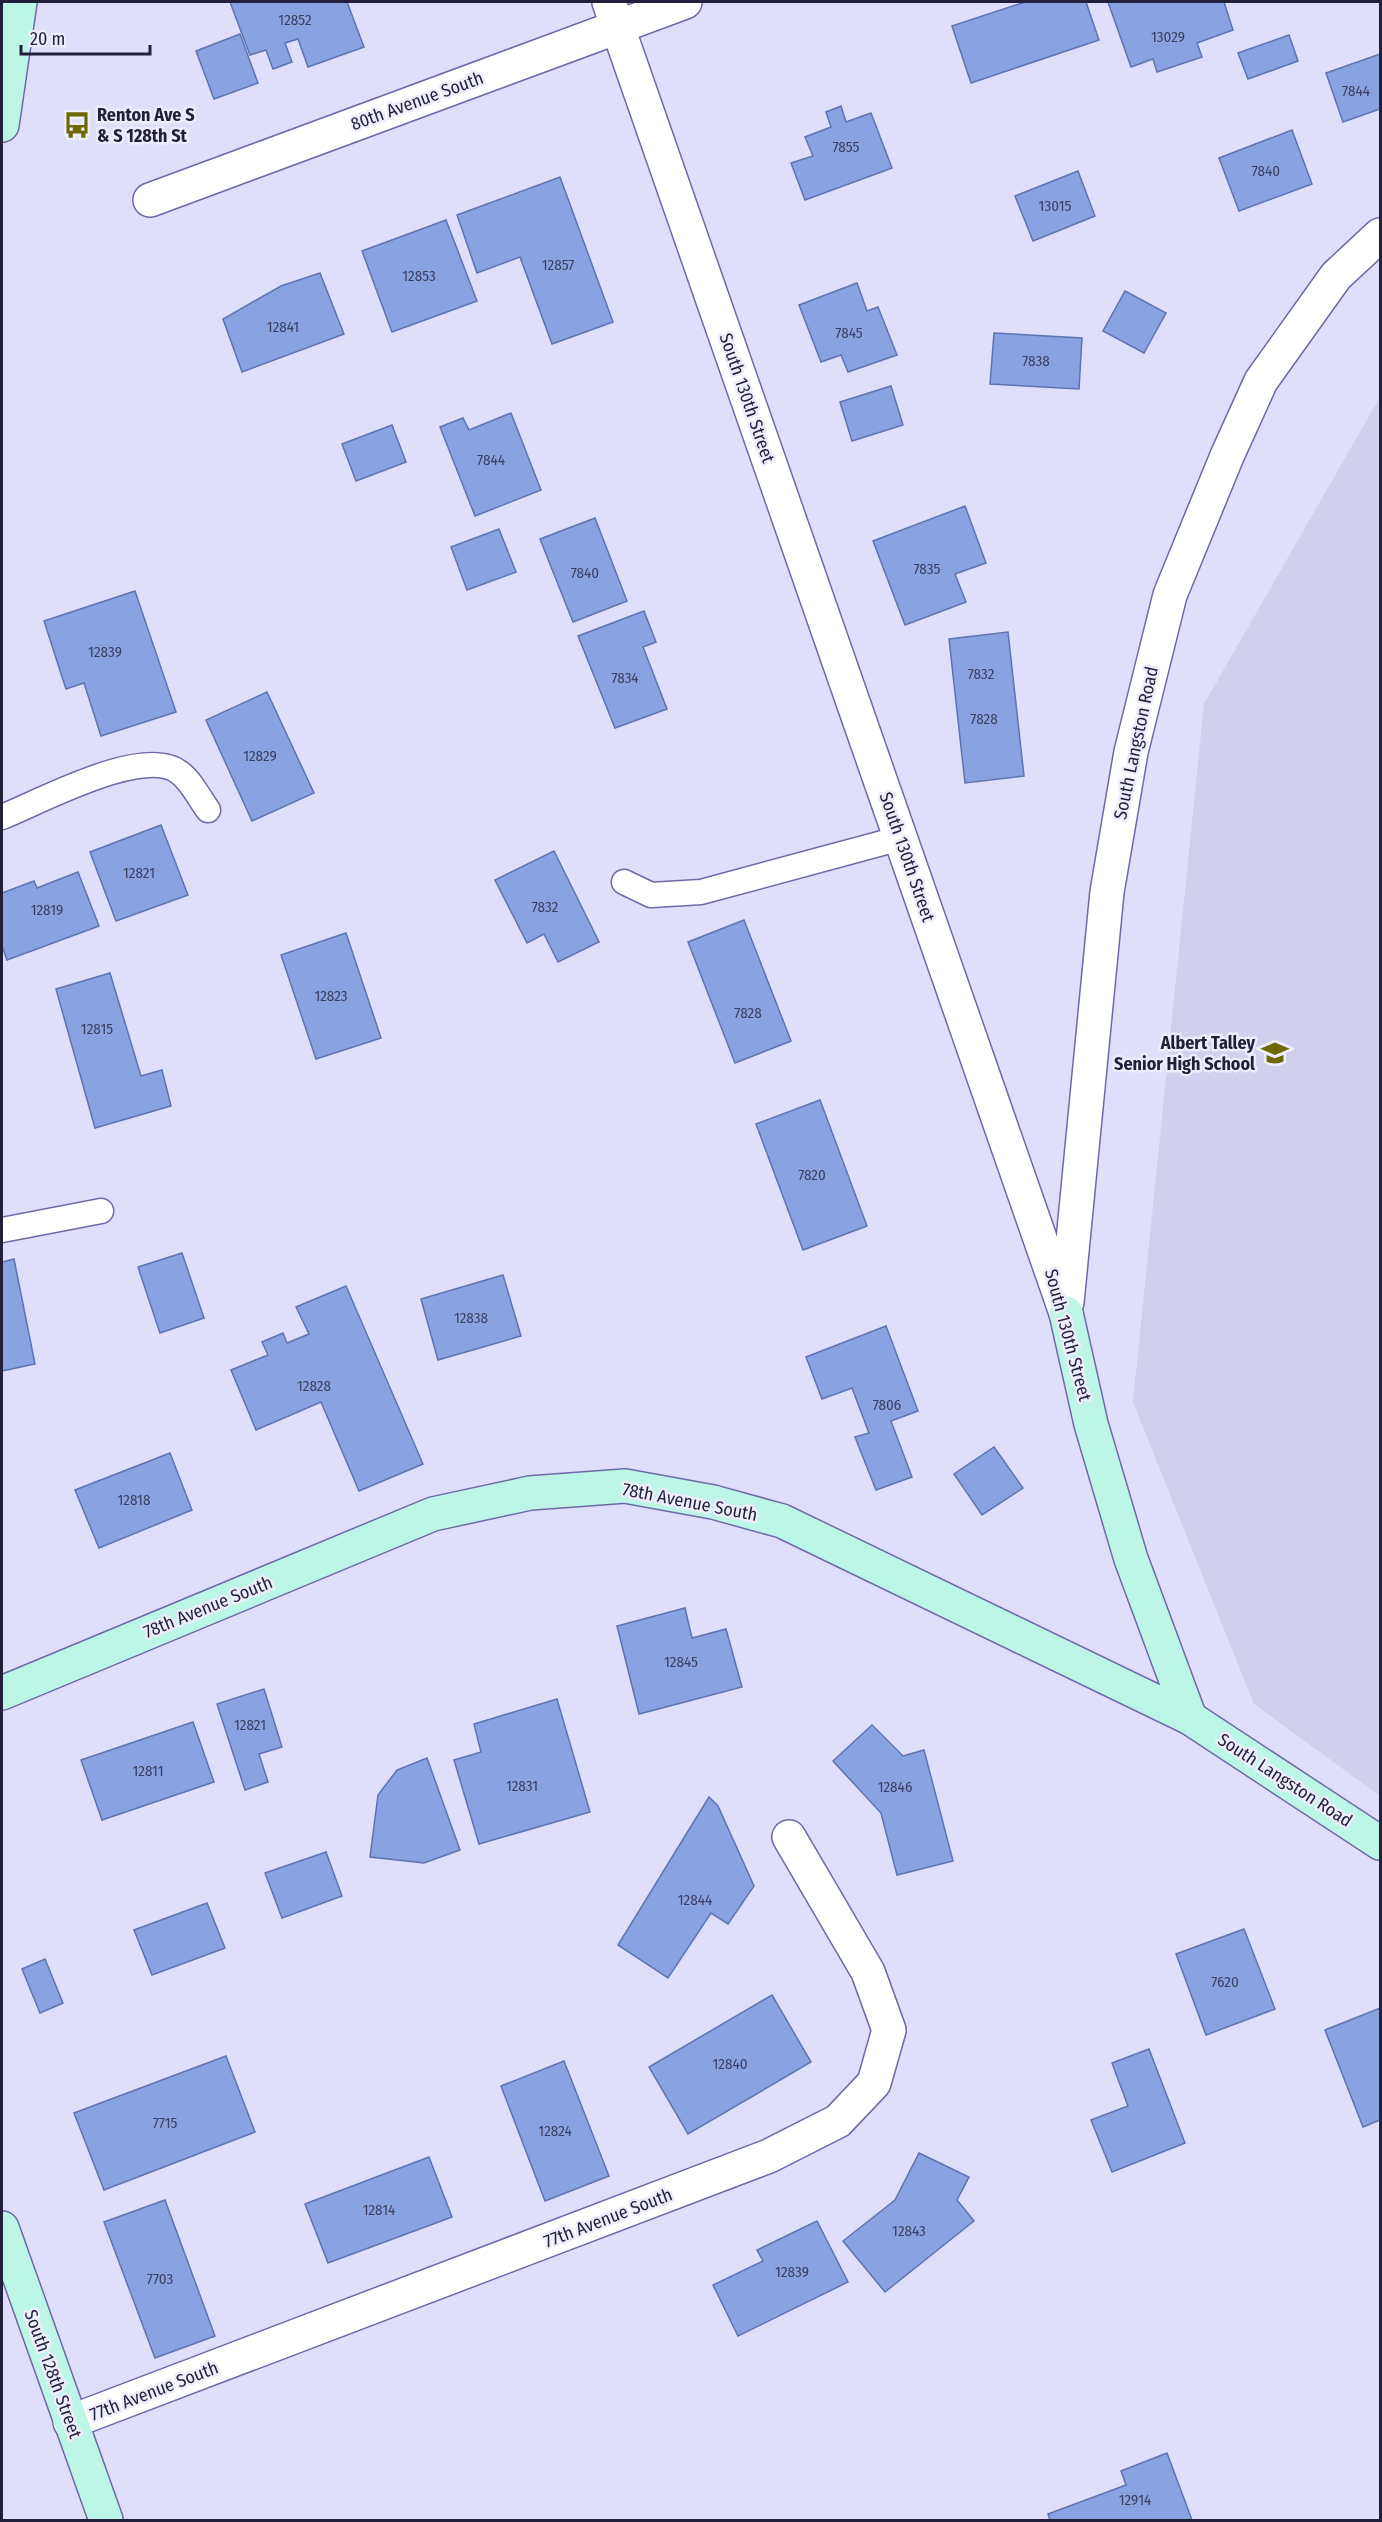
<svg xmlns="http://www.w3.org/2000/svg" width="1382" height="2522" viewBox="0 0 1382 2522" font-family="'Fira Sans Condensed',sans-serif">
<rect width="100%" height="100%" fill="#dfdefb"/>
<!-- built -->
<polygon fill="#d0cfee" points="1380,397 1380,1796 1254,1704 1133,1402 1204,704"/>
<!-- building -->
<g fill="#88a2e2" stroke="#5d74b1" stroke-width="1.5">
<polygon points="230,2 347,2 364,47 308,67 298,39 285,43 292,62 273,69 266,50 250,55"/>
<polygon points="1025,2 1086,2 1099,40 971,83 952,26"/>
<polygon points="1108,2 1224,2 1233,30 1197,43 1202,57 1157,72 1153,59 1131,67"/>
<polygon points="240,34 258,83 214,99 196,51"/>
<polygon points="1289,35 1298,61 1248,79 1238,53"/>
<polygon points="1380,54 1380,109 1343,122 1326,73"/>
<polygon points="841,106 846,122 871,113 892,168 805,200 791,163 813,156 805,137 831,127 826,112"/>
<polygon points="1292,130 1312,184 1239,211 1219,158"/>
<polygon points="1078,171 1095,216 1033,241 1015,196"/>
<polygon points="560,177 613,322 552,344 520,257 477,273 457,215"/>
<polygon points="446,220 477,301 392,332 362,251"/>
<polygon points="320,273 344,334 242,372 223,319 281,286"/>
<polygon points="857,283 867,311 878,307 897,355 848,372 841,355 821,362 799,305"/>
<polygon points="1125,291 1166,313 1144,353 1103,331"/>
<polygon points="994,333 1082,338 1079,389 990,384"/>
<polygon points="891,386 903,425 852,441 840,402"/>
<polygon points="511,413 541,490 475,516 440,427 463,418 469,430"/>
<polygon points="392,425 406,462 356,481 342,444"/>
<polygon points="965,506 986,563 955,574 966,602 905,625 873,541"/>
<polygon points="595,518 627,601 573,622 540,539"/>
<polygon points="499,529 516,572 467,590 451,547"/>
<polygon points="135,591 176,712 101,736 84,683 66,689 44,621"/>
<polygon points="644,611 656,642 643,647 667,709 615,728 578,636"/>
<polygon points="1008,632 1024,776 965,783 949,639"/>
<polygon points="267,692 314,793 252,821 206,720"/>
<polygon points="161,825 188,895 116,921 90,852"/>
<polygon points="554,851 599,942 558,962 544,934 527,943 495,880"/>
<polygon points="78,872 99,926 7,960 2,946 2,893 34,881 37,888"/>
<polygon points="744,920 791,1041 735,1063 688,942"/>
<polygon points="346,933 381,1038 316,1059 281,955"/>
<polygon points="110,973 141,1076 162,1070 171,1106 95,1128 56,989"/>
<polygon points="820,1100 867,1226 803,1250 756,1124"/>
<polygon points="182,1253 204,1318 160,1333 138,1267"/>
<polygon points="14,1259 35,1364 2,1371 2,1262"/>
<polygon points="503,1275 521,1336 438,1360 421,1299"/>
<polygon points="346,1286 423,1464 359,1491 321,1402 256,1430 231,1370 268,1355 262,1342 283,1333 287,1343 309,1334 296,1307"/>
<polygon points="886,1326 918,1411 891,1421 912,1477 876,1490 855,1437 869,1433 852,1388 822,1399 806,1357"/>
<polygon points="994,1447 1023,1488 982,1515 954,1474"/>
<polygon points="170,1453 192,1510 99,1548 75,1490"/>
<polygon points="685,1608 692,1638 726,1629 742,1687 639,1714 617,1626"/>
<polygon points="264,1689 282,1747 259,1754 268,1782 245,1790 217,1704"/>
<polygon points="557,1699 590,1812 479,1844 454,1760 481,1752 474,1724"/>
<polygon points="193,1722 214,1782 102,1820 81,1760"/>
<polygon points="872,1725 903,1756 924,1750 953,1861 897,1875 881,1813 833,1761"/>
<polygon points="427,1758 460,1850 424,1863 370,1857 378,1795 397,1770"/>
<polygon points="709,1797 718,1806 754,1886 728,1924 711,1913 668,1978 618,1945"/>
<polygon points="326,1852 342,1896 282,1918 265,1873"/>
<polygon points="207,1903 225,1948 152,1975 134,1930"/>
<polygon points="1244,1929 1275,2009 1206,2035 1176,1954"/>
<polygon points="45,1959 63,2003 40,2013 22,1969"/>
<polygon points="772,1995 811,2062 688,2134 649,2067"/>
<polygon points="1380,2008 1380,2120 1363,2127 1325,2030"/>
<polygon points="1149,2049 1185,2143 1112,2172 1091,2120 1128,2106 1112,2063"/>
<polygon points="226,2056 255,2132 104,2190 74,2113"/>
<polygon points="564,2061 609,2176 545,2201 501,2086"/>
<polygon points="919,2153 969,2177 957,2200 974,2221 885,2292 843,2241 895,2200"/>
<polygon points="429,2157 452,2217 328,2263 305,2204"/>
<polygon points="165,2200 215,2336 155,2358 104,2222"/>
<polygon points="817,2221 848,2282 738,2336 713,2285 763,2261 757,2250"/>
<polygon points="1167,2453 1192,2520 1050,2520 1048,2514 1126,2485 1121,2471"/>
</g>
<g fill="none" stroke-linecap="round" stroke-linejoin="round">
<defs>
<g id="lane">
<path d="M2 817C40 802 145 744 180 773 191 781 200 799 208 810"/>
<polyline points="624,882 651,895 701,892 901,838"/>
<polyline points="2,1230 101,1211"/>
</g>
<g id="street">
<polyline points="609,2 1066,1313"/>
<polyline points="150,200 685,2"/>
<polyline points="1067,1302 1107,892 1131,752 1170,595 1227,456 1261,381 1336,276 1380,235"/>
<polyline points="70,2422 769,2156 838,2121 874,2083 889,2030 868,1972 789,1837"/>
</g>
<g id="secondary">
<polyline points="2,125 20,2"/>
<polyline points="1066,1313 1091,1424 1131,1559 1190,1718"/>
<polyline points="2,1693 433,1514 530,1493 625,1486 713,1502 782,1521 1190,1718 1380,1843"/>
<polyline points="2,2228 106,2520"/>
</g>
</defs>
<!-- lane casing -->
<use href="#lane" stroke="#6e69a8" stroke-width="27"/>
<!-- street casing -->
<use href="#street" stroke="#6e69a8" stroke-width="36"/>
<!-- secondary casing -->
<use href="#secondary" stroke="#6e69a8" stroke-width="36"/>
<!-- lane -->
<use href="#lane" stroke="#fff" stroke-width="24"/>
<!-- street -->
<use href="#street" stroke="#fff" stroke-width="33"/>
<!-- secondary -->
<use href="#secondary" stroke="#bdf6e6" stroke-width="33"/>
</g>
<!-- icons -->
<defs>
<symbol id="bus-bare" viewBox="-9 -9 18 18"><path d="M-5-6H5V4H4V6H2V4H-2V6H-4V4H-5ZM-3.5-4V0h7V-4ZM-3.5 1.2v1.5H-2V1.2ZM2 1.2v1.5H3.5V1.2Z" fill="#6d6903" stroke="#ededfc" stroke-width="2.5" paint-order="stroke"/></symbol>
<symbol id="school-bare" viewBox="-9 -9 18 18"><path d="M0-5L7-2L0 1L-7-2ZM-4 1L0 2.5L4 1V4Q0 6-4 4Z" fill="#6d6903" stroke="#ededfc" stroke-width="2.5" paint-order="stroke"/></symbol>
</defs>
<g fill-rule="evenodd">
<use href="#bus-bare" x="58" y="106" width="38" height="38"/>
<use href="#school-bare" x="1256" y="1034" width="38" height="38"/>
</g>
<g text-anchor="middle" stroke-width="5" stroke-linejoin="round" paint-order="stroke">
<!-- number labels -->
<g font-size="15" fill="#3c4064">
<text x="295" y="25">12852</text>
<text x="1168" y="42">13029</text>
<text x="1356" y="96">7844</text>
<text x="846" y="152">7855</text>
<text x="1266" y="176">7840</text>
<text x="1055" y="211">13015</text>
<text x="558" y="270">12857</text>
<text x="419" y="281">12853</text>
<text x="283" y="332">12841</text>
<text x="849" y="338">7845</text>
<text x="1036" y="366">7838</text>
<text x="491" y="465">7844</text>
<text x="927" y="574">7835</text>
<text x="585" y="578">7840</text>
<text x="105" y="657">12839</text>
<text x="981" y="679">7832</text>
<text x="625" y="683">7834</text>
<text x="984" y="724">7828</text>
<text x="260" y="761">12829</text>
<text x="139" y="878">12821</text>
<text x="545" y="912">7832</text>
<text x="47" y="915">12819</text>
<text x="331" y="1001">12823</text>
<text x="748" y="1018">7828</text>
<text x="97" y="1034">12815</text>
<text x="812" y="1180">7820</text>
<text x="471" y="1323">12838</text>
<text x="314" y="1391">12828</text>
<text x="887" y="1410">7806</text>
<text x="134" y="1505">12818</text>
<text x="681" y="1667">12845</text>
<text x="250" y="1730">12821</text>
<text x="148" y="1776">12811</text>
<text x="522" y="1791">12831</text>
<text x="895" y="1792">12846</text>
<text x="695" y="1905">12844</text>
<text x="1225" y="1987">7620</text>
<text x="730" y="2069">12840</text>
<text x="165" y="2128">7715</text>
<text x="555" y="2136">12824</text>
<text x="379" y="2215">12814</text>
<text x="909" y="2236">12843</text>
<text x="792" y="2277">12839</text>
<text x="160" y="2284">7703</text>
<text x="1135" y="2505">12914</text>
</g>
<!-- street labels -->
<g font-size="18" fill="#221f3a" stroke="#ededfc">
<text transform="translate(417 101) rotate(-20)" y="6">80th Avenue South</text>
<text transform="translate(747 398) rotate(71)" y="6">South 130th Street</text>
<text transform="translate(1136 743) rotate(-78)" y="6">South Langston Road</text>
<text transform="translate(907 857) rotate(71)" y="6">South 130th Street</text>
<text transform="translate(1068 1335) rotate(75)" y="6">South 130th Street</text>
<text transform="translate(690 1502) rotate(11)" y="6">78th Avenue South</text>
<text transform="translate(208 1607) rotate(-22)" y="6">78th Avenue South</text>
<text transform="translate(1285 1780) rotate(33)" y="6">South Langston Road</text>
<text transform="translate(608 2218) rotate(-21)" y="6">77th Avenue South</text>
<text transform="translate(53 2374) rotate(70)" y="6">South 128th Street</text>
<text transform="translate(154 2391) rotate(-21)" y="6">77th Avenue South</text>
</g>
<!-- poi labels -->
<g font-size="18" font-weight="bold" fill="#221f3a" stroke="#ededfc" text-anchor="start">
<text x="97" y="121">Renton Ave S<tspan x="97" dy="21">&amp; S 128th St</tspan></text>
<text x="1255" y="1049" text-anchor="end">Albert Talley<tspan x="1255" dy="21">Senior High School</tspan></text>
</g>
</g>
<!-- border -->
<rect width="1382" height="2522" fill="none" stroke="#221f3a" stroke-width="6"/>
<!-- scale -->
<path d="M21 45v9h129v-9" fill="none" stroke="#221f3a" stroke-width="3"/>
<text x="30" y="45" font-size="18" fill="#221f3a" stroke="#ededfc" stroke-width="4.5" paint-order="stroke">20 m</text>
</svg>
